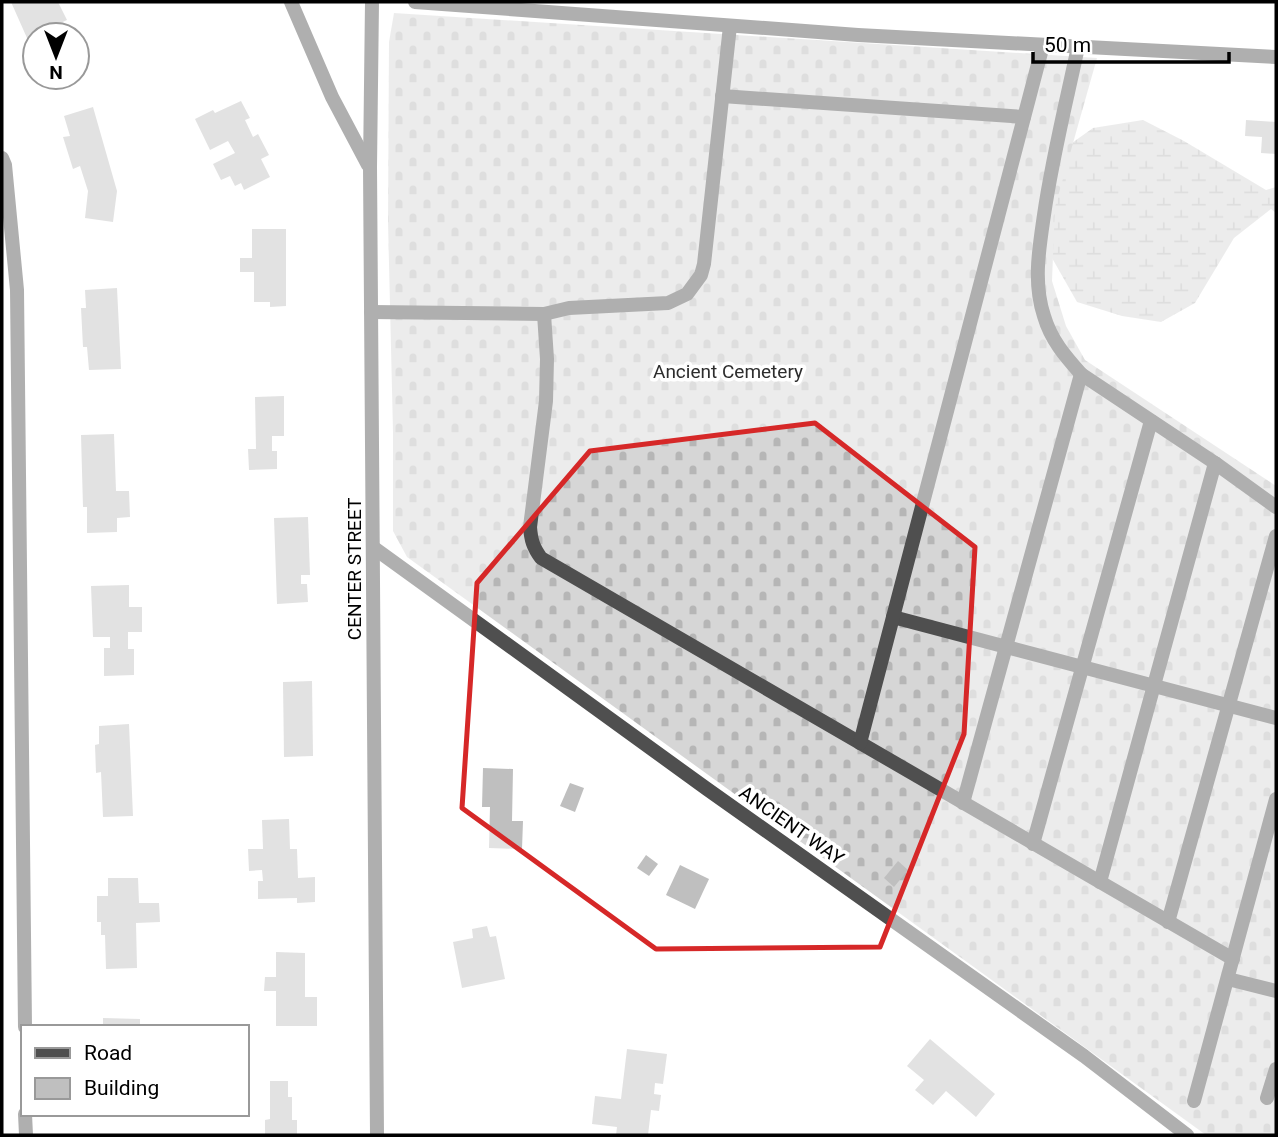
<svg xmlns="http://www.w3.org/2000/svg" width="1278" height="1137" viewBox="0 0 1278 1137" font-family="Roboto,sans-serif">
<defs>
<pattern id="wetland-marsh" width="20" height="14" patternUnits="userSpaceOnUse" patternTransform="scale(1.75)"><rect width="20" height="14" fill="#d6d6d6"/><path d="M1 5h8M5 5V1M11 12h8M15 12V8" fill="none" stroke="#b6b6b6"/></pattern>
<pattern id="cemetery-stones" width="16" height="16" patternUnits="userSpaceOnUse" patternTransform="scale(1.75)"><rect width="16" height="16" fill="#d6d6d6"/><path d="M2 7V4a2 2 0 0 1 4 0v3zM10 15v-3a2 2 0 0 1 4 0v3z" fill="#b6b6b6"/></pattern>
</defs>
<rect width="100%" height="100%" fill="#fff"/>
<!-- wetland -->
<polygon fill="url(#wetland-marsh)" points="1143,120 1184,141 1266,190 1276,187 1276,213 1271,209 1234,238 1195,303 1161,322 1122,316 1077,302 1052,258 1055,155 1093,128"/>
<!-- cemetery -->
<polygon fill="url(#cemetery-stones)" points="394,13 1097,58 1055,207 1052,281 1066,326 1085,360 1276,486 1276,1135 1206,1135 407,557 393,531 393,432 388,222 389,42"/>
<!-- building -->
<g fill="#bfbfbf">
<polygon points="11,2 58,2 67,20 56,25 61,35 35,35 35,56"/>
<polygon points="241,101 250,118 245,120 253,137 258,134 269,155 261,159 270,177 244,190 241,183 235,186 230,176 221,180 213,164 235,153 228,141 210,150 195,119 213,110 215,113"/>
<polygon points="93,107 117,191 113,222 85,218 88,191 80,166 73,169 63,137 70,136 64,116"/>
<polygon points="1246,120 1276,122 1276,154 1261,153 1262,137 1245,136"/>
<polygon points="252,229 286,229 286,306 270,307 270,302 254,302 254,272 240,272 240,258 252,258"/>
<polygon points="117,288 121,369 89,370 87,347 83,347 81,308 86,308 85,290"/>
<polygon points="284,396 284,436 272,436 272,451 277,451 277,469 249,470 248,449 256,449 255,397"/>
<polygon points="114,434 116,491 129,491 130,517 117,518 117,532 87,533 87,507 83,507 81,435"/>
<polygon points="308,517 310,575 301,575 301,584 307,584 308,602 277,604 274,518"/>
<polygon points="129,585 129,607 142,607 142,632 128,632 128,649 134,649 134,675 104,676 104,648 110,648 110,637 93,637 91,586"/>
<polygon points="312,681 313,756 284,757 283,682"/>
<polygon points="129,724 133,816 103,817 101,772 96,773 95,745 99,744 99,726"/>
<polygon points="483,768 513,769 512,821 523,821 522,849 489,848 490,807 482,807"/>
<polygon points="570,783 584,788 575,812 560,806"/>
<polygon points="289,819 290,849 297,849 298,878 315,877 315,902 297,903 297,898 258,899 258,881 263,881 262,870 249,871 248,849 263,849 262,820"/>
<polygon points="646,855 658,864 649,876 637,868"/>
<polygon points="898,861 908,870 894,887 884,878"/>
<polygon points="680,865 709,879 695,909 666,895"/>
<polygon points="108,878 138,878 139,903 159,903 160,922 136,923 137,968 106,969 105,935 101,935 101,922 97,922 97,896 108,896"/>
<polygon points="487,926 490,937 496,936 505,979 462,988 453,942 473,938 472,929"/>
<polygon points="276,952 305,953 305,997 317,997 317,1026 276,1026 276,991 264,991 265,977 276,977"/>
<polygon points="103,1018 140,1019 140,1027 103,1027"/>
<polygon points="930,1039 995,1094 976,1117 946,1091 933,1105 915,1090 924,1080 907,1066"/>
<polygon points="627,1049 667,1054 663,1084 655,1083 654,1094 661,1095 659,1111 651,1110 648,1135 616,1135 617,1127 592,1124 595,1096 621,1099"/>
<polygon points="270,1081 288,1081 288,1097 292,1097 292,1120 297,1120 297,1135 265,1135 265,1120 270,1119"/>
</g>
<g fill="none" stroke-linecap="round" stroke-linejoin="round">
<!-- service -->
<g stroke="#4f4f4f" stroke-width="14">
<path d="M1078 47C1066 103 1052 159 1044 215 1039 249 1033 283 1044 316 1051 340 1065 356 1081 374"/>
<polyline points="722,96 1024,117"/>
<polyline points="371,312 544,314 569,308 668,303 687,294 701,275 704,264 730,26"/>
<path d="M544 314 547 359 546 401 530 527C531 540 533 547 541 558L1233 959"/>
<polyline points="893,617 1276,718"/>
<polyline points="860,743 1043,45"/>
<polyline points="963,803 1081,374 1215,463 1276,507"/>
<polyline points="1033,844 1151,421"/>
<polyline points="1100,882 1215,463"/>
<polyline points="1168,922 1276,536"/>
<polyline points="1228,979 1276,991"/>
<polyline points="1267,1098 1276,1069"/>
<polyline points="1194,1101 1276,799"/>
</g>
<!-- minor -->
<g stroke="#4f4f4f" stroke-width="14">
<polyline points="415,2 858,35 1276,57"/>
<polyline points="2,158 5,165 17,290 25,1027"/>
<polyline points="374,548 707,789 1084,1056 1187,1135"/>
<polyline points="25,1114 26,1135"/>
</g>
<!-- tertiary -->
<g stroke="#4f4f4f" stroke-width="14">
<polyline points="291,2 332,97 368,165"/>
<polyline points="372,2 370,167 377,1135"/>
</g>
</g>
<!-- marked area -->
<path d="M0 0H1278V1137H0ZM815 423 975 547 964 734 880 947 656 949 462 808 477 583 590 451Z" fill="#fff" fill-opacity=".55" fill-rule="evenodd"/>
<path fill="none" stroke="#d62828" stroke-width="5" stroke-linejoin="round" d="M815 423 975 547 964 734 880 947 656 949 462 808 477 583 590 451Z"/>
<g text-anchor="middle" stroke-width="7" stroke-linejoin="round" paint-order="stroke">
<!-- park labels -->
<g font-size="19" fill="#2d2d2d" stroke="#fff">
<text x="728" y="378">Ancient Cemetery</text>
</g>
<!-- street labels -->
<g font-size="19" fill="#000" stroke="#fff">
<text transform="translate(354 569) rotate(-90)" y="7">CENTER STREET</text>
<text transform="translate(792 825) rotate(35)" y="7">ANCIENT WAY</text>
</g>
</g>
<!-- border -->
<rect width="1278" height="1137" fill="none" stroke="#000000" stroke-width="7"/>
<!-- legend -->
<rect x="21" y="1025" width="228" height="91" fill="#ffffff" stroke="#999999" stroke-width="2"/>
<rect x="35" y="1048" width="35" height="10" fill="#4f4f4f" stroke="#999999" stroke-width="2"/>
<text x="84" y="1060" font-size="21" fill="#000000">Road</text>
<rect x="35" y="1078" width="35" height="21" fill="#bfbfbf" stroke="#999999" stroke-width="2"/>
<text x="84" y="1095" font-size="21" fill="#000000">Building</text>
<!-- north arrow -->
<g transform="translate(56 56) rotate(180)"><circle r="33" fill="#ffffff" stroke="#999999" stroke-width="2"/>
<path d="M0-5L12 26L0 18L-12 26Z" fill="#000000"/>
<text y="-10" font-size="19" font-weight="bold" text-anchor="middle" fill="#000000">N</text>
</g>
<!-- scale -->
<path d="M1033 52v10h196v-10" fill="none" stroke="#000000" stroke-width="3.5"/>
<text x="1044" y="52" font-size="21" fill="#000000" stroke="#ffffff" stroke-width="5" paint-order="stroke">50 m</text>
</svg>
